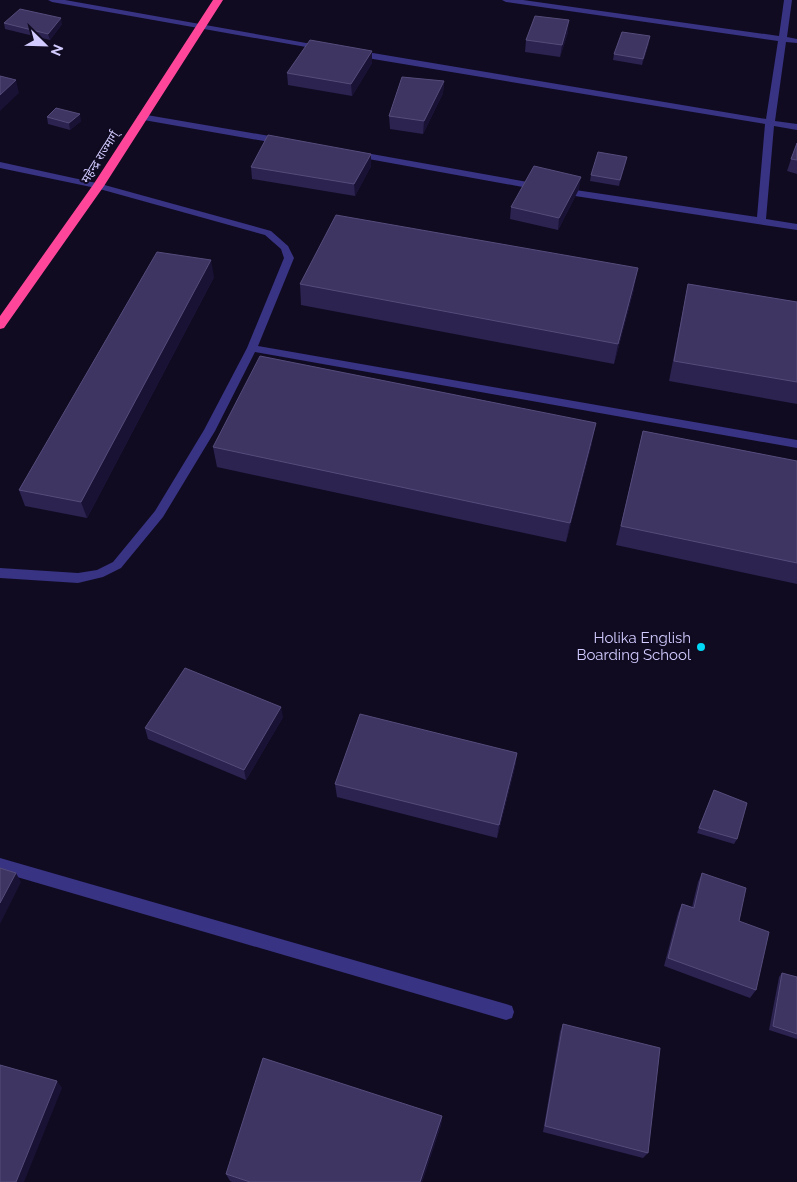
<svg xmlns="http://www.w3.org/2000/svg" width="797" height="1182" viewBox="0 0 797 1182" font-family="Raleway,'Noto Sans Devanagari',sans-serif">
<rect width="100%" height="100%" fill="#100b21"/>
<g fill="none" stroke-linecap="round" stroke-linejoin="round">
<!-- minor -->
<g fill="#383383" fill-rule="evenodd">
<polygon points="48,0 65,0 323,46 327,48 323,50 52,2"/>
<polygon points="502,0 523,0 779,36 784,0 792,0 787,37 797,39 797,43 786,42 775,121 797,124 797,130 774,126 766,219 797,224 797,230 562,194 557,191 562,188 757,217 765,124 355,56 351,53 355,50 766,119 778,41 506,2"/>
<polygon points="141,114 281,138 286,141 281,144 138,119 137,117"/>
<polygon points="355,151 539,184 544,187 539,190 352,156 350,154"/>
<polygon points="0,162 101,184 271,231 288,246 294,258 258,346 797,440 797,448 255,352 215,431 163,517 121,568 103,577 78,583 0,578 0,568 78,573 97,570 113,562 155,511 204,430 247,348 284,258 281,249 265,235 96,188 0,168"/>
<polygon points="0,858 506,1004 512,1006 514,1012 512,1018 506,1020 0,872"/>
</g>
<!-- highway -->
<polygon fill="#ff469a" fill-rule="evenodd" points="213,0 223,0 104,186 4,328 0,329 0,316 93,185"/>
</g>
<!-- wall -->
<g fill="#2c2350">
<polygon points="4,23 62,24 50,40 5,29"/>
<polygon points="568,32 560,57 525,52 526,40"/>
<polygon points="649,43 642,65 613,60 614,54"/>
<polygon points="372,51 372,63 352,96 288,85 287,73"/>
<polygon points="444,81 443,93 423,134 390,129 389,116"/>
<polygon points="47,117 81,121 70,130 48,124"/>
<polygon points="797,143 797,174 787,171 791,159"/>
<polygon points="627,157 619,186 590,181 591,175"/>
<polygon points="371,166 355,196 252,179 251,167"/>
<polygon points="579,189 558,230 510,219 511,207"/>
<polygon points="214,277 87,518 25,506 19,490"/>
<polygon points="300,284 634,289 614,364 301,305"/>
<polygon points="688,284 797,302 797,404 669,381 684,305"/>
<polygon points="643,431 797,461 797,584 616,545"/>
<polygon points="592,443 566,542 217,467 213,447"/>
<polygon points="283,717 246,780 148,739 145,728"/>
<polygon points="517,753 515,767 497,838 337,797 335,784"/>
<polygon points="714,790 737,839 734,844 697,833"/>
<polygon points="702,873 739,921 756,990 750,998 664,966 678,913 682,904 692,907 698,882"/>
<polygon points="782,973 797,977 797,1039 769,1030 779,977"/>
<polygon points="563,1024 648,1153 643,1158 543,1132 560,1032"/>
<polygon points="442,1116 441,1125 422,1182 232,1182 230,1181 226,1174"/>
</g>
<!-- shaded-wall -->
<g fill="#1a1235">
<polygon points="61,18 62,24 50,40 48,34"/>
<polygon points="569,20 568,32 560,57 562,45"/>
<polygon points="650,36 649,43 642,65 643,59"/>
<polygon points="372,51 372,63 352,96 351,84"/>
<polygon points="16,80 19,93 0,111 0,95"/>
<polygon points="444,81 443,93 423,134 424,121"/>
<polygon points="80,114 81,121 70,130 69,123"/>
<polygon points="371,154 371,166 355,196 354,184"/>
<polygon points="627,157 626,163 619,186 620,180"/>
<polygon points="581,177 579,189 558,230 559,218"/>
<polygon points="211,260 214,277 87,518 81,502"/>
<polygon points="638,268 634,289 614,364 618,344"/>
<polygon points="596,423 592,443 566,542 570,523"/>
<polygon points="281,707 283,717 246,780 244,770"/>
<polygon points="517,753 515,767 497,838 499,825"/>
<polygon points="16,873 21,882 0,924 0,903"/>
<polygon points="57,1081 62,1088 24,1182 16,1182"/>
<polygon points="442,1116 441,1125 422,1182 420,1182"/>
</g>
<!-- building -->
<g fill="#3e3563" stroke="#554c7b">
<polygon points="20,9 61,18 48,34 4,23"/>
<polygon points="535,16 569,20 562,45 526,40"/>
<polygon points="622,32 650,36 643,59 614,54"/>
<polygon points="310,40 372,51 351,84 287,73"/>
<polygon points="0,76 16,80 0,95"/>
<polygon points="402,77 444,81 424,121 389,116"/>
<polygon points="56,108 80,114 69,123 47,117"/>
<polygon points="268,135 371,154 354,184 251,167"/>
<polygon points="797,143 797,160 791,159"/>
<polygon points="598,152 627,157 620,180 591,175"/>
<polygon points="534,166 581,177 559,218 511,207"/>
<polygon points="336,215 638,268 618,344 300,284"/>
<polygon points="157,252 211,260 81,502 19,490"/>
<polygon points="688,284 797,302 797,382 674,361"/>
<polygon points="260,356 596,423 570,523 213,447"/>
<polygon points="643,431 797,461 797,563 621,526"/>
<polygon points="185,668 281,707 244,770 145,728"/>
<polygon points="360,714 517,753 499,825 335,784"/>
<polygon points="714,790 747,803 737,839 699,828"/>
<polygon points="0,868 16,873 0,903"/>
<polygon points="702,873 746,888 739,921 769,932 756,990 668,958 682,904 694,908"/>
<polygon points="782,973 797,977 797,1034 773,1026"/>
<polygon points="563,1024 660,1048 648,1153 545,1126"/>
<polygon points="263,1058 442,1116 420,1182 250,1182 226,1174"/>
<polygon points="0,1065 57,1081 16,1182 0,1182"/>
</g>
<!-- markers -->
<circle fill="#00d8f6" stroke="#100b21" stroke-width="2" cx="701" cy="647" r="5"/>
<g text-anchor="middle" stroke-width="4" stroke-linejoin="round" paint-order="stroke">
<!-- far-street labels -->
<g font-size="12" fill="#d2cbff" stroke="#100b21">
<text transform="translate(100 157) rotate(-58)" y="4">महेन्द्र राज्मार्ग्</text>
</g>
<!-- poi labels -->
<g font-size="15" fill="#d2cbff" stroke="#100b21" text-anchor="end">
<text x="691" y="643">Holika English<tspan x="691" dy="17">Boarding School</tspan></text>
</g>
</g>
<!-- north arrow -->
<g transform="translate(45 45) rotate(113)" stroke="#100b21" stroke-width="4" paint-order="stroke">
<path d="M0-4L9 19L0 12L-9 19Z" fill="#d2cbff"/>
<text y="-8" font-size="14" font-weight="bold" text-anchor="middle" fill="#d2cbff">N</text>
</g>
</svg>
